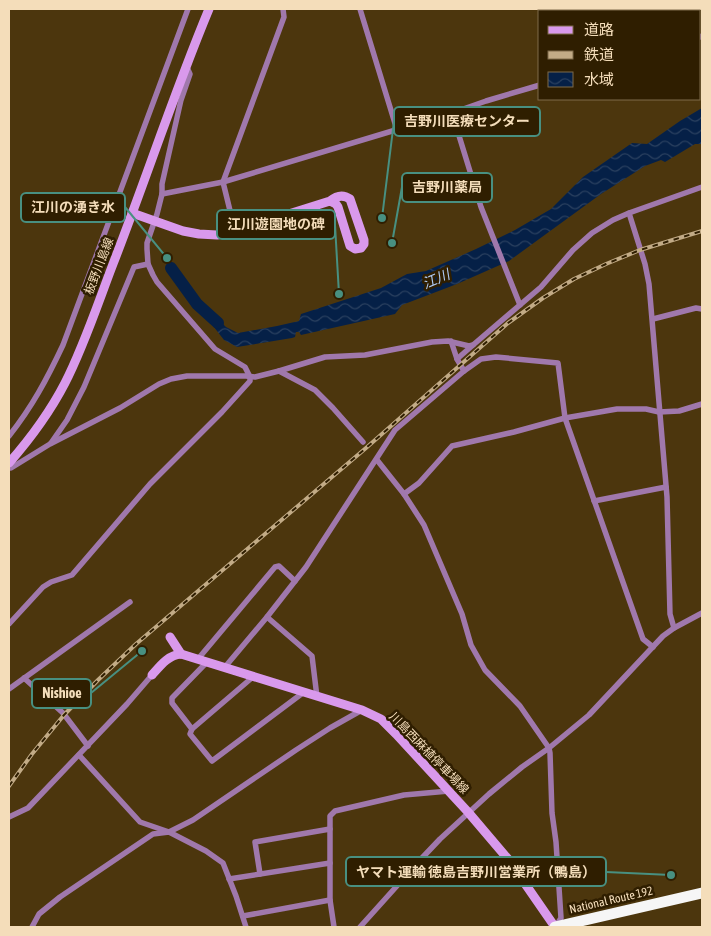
<svg xmlns="http://www.w3.org/2000/svg" width="711" height="936" viewBox="0 0 711 936" font-family="'Asap Condensed','Noto Sans JP',sans-serif">
<defs>
<pattern id="water-waves" width="16" height="10" patternUnits="userSpaceOnUse" patternTransform="scale(1.25)"><rect width="16" height="10" fill="#052047"/><path d="M0 5q4-4 8 0t8 0" fill="none" stroke="#2a405f"/></pattern>
</defs>
<rect width="100%" height="100%" fill="#4c360d"/>
<!-- water -->
<polygon fill="url(#water-waves)" points="702,108 702,144 695,144 665,162 661,160 645,166 601,194 509,261 457,284 402,305 395,314 301,335 299,332 296,332 295,337 292,338 237,347 224,340 203,313 207,309 226,327 238,333 277,326 299,321 301,314 381,288 407,274 426,271 476,249 515,230 551,209 583,177 632,143 647,144 680,121"/>
<g fill="none" stroke-linecap="round" stroke-linejoin="round">
<!-- river -->
<polyline stroke="#052047" stroke-width="12" points="171,268 197,304 218,323"/>
<!-- street -->
<g stroke="#a078ac" stroke-width="5.5">
<polyline points="360,9 397,130"/>
<polyline points="700,37 702,36"/>
<polyline points="186,65 190,74 181,100 162,184 162,194 157,214 147,243 147,249 148,264 153,275 157,282 215,349 245,367 250,377"/>
<polyline points="452,113 481,207 520,305"/>
<polyline points="162,194 223,182 452,113 486,101 540,85"/>
<polyline points="629,213 645,264 649,284 667,497 670,614 674,628"/>
<polyline points="235,231 223,182 284,17 283,9"/>
<polyline points="653,319 696,308 702,309"/>
<polyline points="451,341 457,359 464,371"/>
<polyline points="457,359 473,345"/>
<polyline points="279,371 315,390 333,408 363,442"/>
<path d="M9 436C32 407 47 379 63 345L188 9"/>
<polyline points="51,443 67,420 84,387 134,267 148,264"/>
<polyline points="377,460 404,494 424,525 462,614 471,645 485,670 520,706 549,748 550,753 552,813 556,842 561,918 556,926"/>
<polyline points="9,467 11,468 50,444 120,408 159,384 171,379 187,376 246,376 255,377 279,371 325,357 365,355 432,342 448,341 469,346 473,345 541,287 573,250 592,233 613,220 629,213 702,187"/>
<polyline points="404,494 419,483 452,446 514,432 565,418 617,409 646,409 659,412 679,411 702,404"/>
<polyline points="594,501 666,487"/>
<polyline points="267,617 312,656 317,697"/>
<polyline points="9,624 43,587 51,582 72,575 150,484 222,412 250,381 250,377"/>
<polyline points="198,659 275,567 279,566 295,581"/>
<polyline points="225,667 267,617 306,567 395,430 464,371 481,359 496,357 558,363 565,418 643,639 653,647"/>
<polyline points="254,676 192,729 190,734 212,761 304,692"/>
<polyline points="24,678 63,713 88,746"/>
<polyline points="9,689 130,602"/>
<polyline points="192,729 172,703 172,698 207,662"/>
<polyline points="79,755 140,822 169,832 206,851 223,863 236,896 246,927"/>
<polyline points="9,817 28,808 127,704 152,675"/>
<polyline points="260,874 255,842 330,829"/>
<polyline points="229,879 330,863"/>
<polyline points="243,916 330,900"/>
<polyline points="32,927 39,914 60,897 153,834 169,832 193,820 296,750 330,728 362,710"/>
<polyline points="334,927 330,900 330,816 335,811 404,795 449,791"/>
<polyline points="360,927 422,858 440,839 489,794 522,767 549,748 589,715 663,636 674,628 702,613"/>
</g>
<!-- secondary -->
<g stroke="#d999ec" stroke-width="9">
<path d="M132 213 183 231 199 234 217 235 235 231 330 201C336 196 343 194 350 199L364 240V244L361 248 355 249 350 246 338 207 336 204 330 201"/>
<path d="M9 463C30 439 50 412 65 383 84 346 98 303 113 264 146 179 174 93 209 9"/>
<polyline points="170,637 181,654"/>
<path d="M152 675C160 666 168 655 181 654L362 710 381 719 396 734 468 812 508 859 555 927"/>
</g>
<!-- highway -->
<polyline stroke="#f6f6f6" stroke-width="11" points="555,927 702,893"/>
<defs>
<polyline id="rail" points="9,786 32,754 64,715 98,680 136,644 366,448 508,323 543,298 574,279 606,264 640,250 702,231"/>
</defs>
<!-- rail casing -->
<use href="#rail" stroke="#c2ab86" stroke-width="4"/>
<!-- rail -->
<use href="#rail" stroke="#2f1e00" stroke-width="2" stroke-dasharray="5.5" stroke-linecap="butt"/>
</g>
<g text-anchor="middle" stroke-width="5" stroke-linejoin="round" paint-order="stroke">
<!-- street labels -->
<g font-size="12" fill="#f4ddba" stroke="#2f1e00">
<text transform="translate(99 266) rotate(-69)" y="4">板野川島線</text>
<text transform="translate(429 753) rotate(46)" y="4">川島西麻植停車場線</text>
<text transform="translate(611 900) rotate(-13)" y="4">National Route 192</text>
</g>
<!-- water labels -->
<g font-size="14" font-style="italic" fill="#b0ccf6" stroke="#2f1e00">
<text transform="translate(436 279) rotate(-23)" y="5">江川</text>
</g>
</g>
<!-- callouts -->
<path fill="none" stroke="#489081" stroke-width="2" d="M382 218L394 121M392 243L402 187M167 258L125 207M339 294L335 225M142 651L91 693M671 875L606 872"/>
<g fill="#489081" stroke="#2f1e00" stroke-width="2">
<circle cx="382" cy="218" r="5"/>
<circle cx="392" cy="243" r="5"/>
<circle cx="167" cy="258" r="5"/>
<circle cx="339" cy="294" r="5"/>
<circle cx="142" cy="651" r="5"/>
<circle cx="671" cy="875" r="5"/>
</g>
<g fill="#2f1e00" stroke="#489081" stroke-width="2">
<rect x="394" y="107" width="146" height="29" rx="5"/>
<rect x="402" y="173" width="90" height="29" rx="5"/>
<rect x="21" y="193" width="104" height="29" rx="5"/>
<rect x="217" y="210" width="118" height="29" rx="5"/>
<rect x="32" y="679" width="59" height="29" rx="5"/>
<rect x="346" y="857" width="260" height="29" rx="5"/>
</g>
<g font-size="14" text-anchor="middle" font-weight="bold" fill="#f4ddba">
<text x="467" y="126">吉野川医療センター</text>
<text x="447" y="192">吉野川薬局</text>
<text x="73" y="212">江川の湧き水</text>
<text x="276" y="229">江川遊園地の碑</text>
<text x="62" y="698">Nishioe</text>
<text x="476" y="877">ヤマト運輸 徳島吉野川営業所（鴨島）</text>
</g>
<!-- border -->
<rect width="711" height="936" fill="none" stroke="#f4ddba" stroke-width="20"/>
<!-- legend -->
<rect x="538" y="10" width="162" height="90" fill="#2f1e00" stroke="#7e6a4a"/>
<rect x="548" y="26" width="25" height="8" fill="#d999ec" stroke="#7e6a4a"/>
<text x="584" y="35" font-size="15" fill="#f4ddba">道路</text>
<rect x="548" y="51" width="25" height="8" fill="#c2ab86" stroke="#7e6a4a"/>
<text x="584" y="60" font-size="15" fill="#f4ddba">鉄道</text>
<rect x="548" y="72" width="25" height="15" fill="url(#water-waves)" stroke="#7e6a4a"/>
<text x="584" y="85" font-size="15" fill="#f4ddba">水域</text>
</svg>
